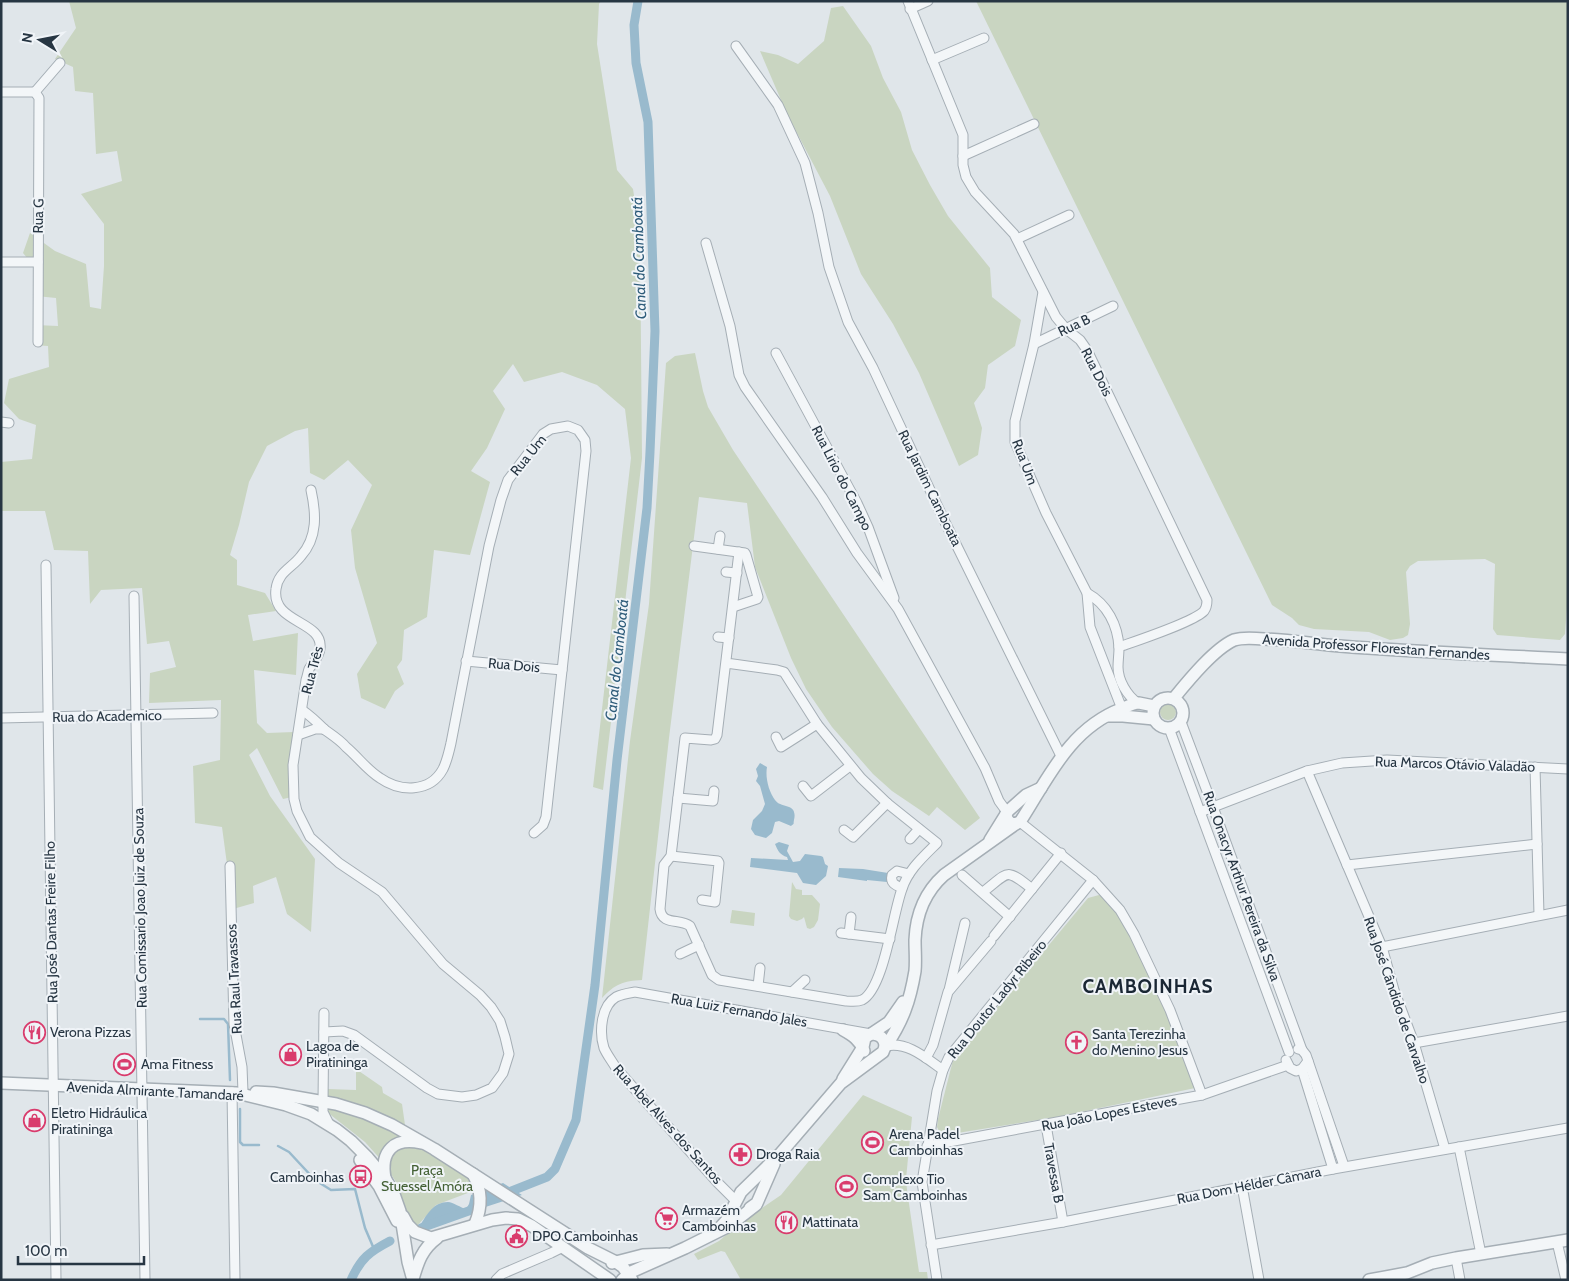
<svg xmlns="http://www.w3.org/2000/svg" width="1569" height="1281" viewBox="0 0 1569 1281" font-family="Cabin,sans-serif">
<rect width="100%" height="100%" fill="#e0e6ea"/>
<!-- green -->
<g fill="#c9d5c1">
<polygon points="69,1 601,1 599,4 597,44 617,170 633,189 640,235 642,458 603,790 593,787 631,458 625,409 597,385 562,372 524,382 513,364 493,391 505,409 487,448 471,471 490,482 470,555 434,550 427,617 404,630 402,660 397,667 404,684 395,691 385,709 361,698 357,674 377,643 355,568 351,530 372,485 348,460 324,480 310,473 308,428 295,431 267,446 249,482 239,525 230,555 237,560 237,585 265,593 276,611 248,615 253,641 298,633 296,675 254,670 257,723 267,733 294,732 292,797 283,799 257,748 249,755 270,796 315,859 311,932 287,914 276,877 253,886 254,903 233,909 222,827 195,823 193,766 220,760 221,700 149,703 150,673 176,667 169,641 147,644 142,588 101,590 90,604 88,551 54,550 45,511 1,511 1,462 32,459 36,425 19,419 4,403 9,379 49,367 48,346 33,345 36,325 58,326 56,298 36,296 33,265 23,253 30,233 55,251 86,264 90,307 101,309 104,266 104,224 81,194 122,181 117,151 96,154 93,93 75,91 73,67 55,59 76,28"/>
<polygon points="976,1 1568,1 1568,593 1565,634 1560,640 1497,635 1493,629 1495,564 1485,559 1418,561 1410,566 1406,572 1410,624 1408,635 1403,638 1390,640 1369,632 1314,629 1299,625 1292,618 1272,605"/>
<polygon points="843,6 871,46 883,78 901,112 912,150 930,185 948,216 990,268 992,297 1021,320 1015,346 988,365 985,388 974,403 982,428 978,455 959,466 919,373 893,324 861,274 830,196 787,114 760,51 778,55 798,64 824,41 831,8"/>
<path d="M695 353 703 391 708 407 733 450 980 818 965 830 937 807 929 816 892 791 873 774 832 727 806 689 791 658 755 567 747 503 699 497 669 738 642 980C623 981 615 984 602 998L630 741 649 604 666 363 675 356Z"/>
<circle cx="1168" cy="712" r="8"/>
<polygon points="792,882 796,889 802,890 802,895 812,895 820,904 818,920 814,927 810,929 807,928 804,917 802,919 797,921 791,919 789,916"/>
<polygon points="1099,895 1107,897 1163,993 1200,1087 1057,1117 945,1135 940,1133 937,1127 938,1119 953,1060 1088,898"/>
<polygon points="732,910 755,913 754,926 730,923"/>
<polygon points="356,1069 382,1087 383,1093 402,1104 406,1132 489,1185 436,1205 417,1226 408,1217 397,1192 398,1185 383,1162 365,1142 327,1112 328,1089 356,1090"/>
<polygon points="863,1095 912,1117 906,1179 907,1190 919,1272 927,1272 928,1280 741,1280 725,1252 721,1251 698,1260 694,1254 719,1241 739,1224 781,1195"/>
</g>
<!-- water -->
<g fill="#99bacd">
<path d="M760 763 767 767C765 778 769 792 775 800 781 809 798 802 794 820 793 825 795 823 791 826L779 821 775 822 772 833 766 838 755 835 751 829 753 820 762 811 765 804 760 786 756 781 758 776 756 769Z"/>
<path d="M779 842 789 845 787 851 793 862 800 861 805 854 821 856 823 857 825 864 828 866 826 876 816 885 803 883 797 873 750 867 751 858 788 860 787 857C780 855 778 851 775 844Z"/>
<polygon points="839,868 863,869 888,873 887,882 867,880 867,881 838,877"/>
<path d="M503 1183 522 1195 421 1228V1224C427 1214 434 1202 448 1202 453 1202 461 1208 466 1209L469 1204 471 1195Z"/>
</g>
<g fill="none" stroke-linecap="round" stroke-linejoin="round">
<!-- stream -->
<g stroke="#99bacd" stroke-width="2.5">
<polyline points="200,1019 224,1019 228,1024 230,1080"/>
<polyline points="240,1109 240,1142 243,1145 259,1145"/>
<polyline points="278,1146 289,1152 315,1180 331,1190 355,1189 365,1228 374,1249"/>
</g>
<!-- canal -->
<g stroke="#99bacd" stroke-width="9">
<polyline points="504,1194 547,1177 555,1169 576,1120 595,985 617,760 647,508 650,452 655,331 648,122 636,63 634,25 638,1"/>
<polyline points="421,1228 477,1208"/>
<path d="M351 1280C361 1258 369 1252 390 1241"/>
</g>
<defs>
<g id="minor">
<path d="M908 1 963 135V165L966 177 975 192 1014 234 1056 317 1066 329 1080 340 1087 350 1207 600C1207 604 1207 607 1204 611 1194 622 1136 641 1119 647"/>
<polyline points="910,9 928,1"/>
<polyline points="736,46 778,105 805,163 818,213 829,267 848,322 873,368 945,522 1061,756"/>
<polyline points="932,60 984,38"/>
<polyline points="1,92 35,92"/>
<polyline points="35,92 39,98 38,342"/>
<polyline points="35,92 60,63"/>
<polyline points="963,156 1034,124"/>
<polyline points="1017,239 1069,215"/>
<polyline points="706,243 730,326 739,375 745,387 822,497 857,553 898,609 985,768 999,801 1007,812"/>
<polyline points="1,262 38,262"/>
<polyline points="1043,292 1034,344 1015,421 1015,442 1046,513 1087,593 1090,627 1122,709"/>
<polyline points="1034,344 1113,306"/>
<polyline points="776,353 857,503 868,527 894,598"/>
<polyline points="1,422 9,423"/>
<path d="M311 490C316 513 318 537 301 556 292 568 278 572 276 589 271 624 324 620 320 649 319 658 313 662 309 669 308 672 307 677 306 680L293 765 294 799 297 811 310 837 339 863 382 892 443 964 480 995 491 1007 500 1021 505 1037 509 1054 503 1073 492 1088 476 1095 462 1097 438 1094 427 1088 354 1035 343 1031 324 1032"/>
<polyline points="694,546 745,553 746,555 758,597 757,599 733,607"/>
<polyline points="718,549 720,536"/>
<polyline points="46,565 56,1280"/>
<polyline points="726,572 737,573"/>
<path d="M1087 593C1107 604 1118 625 1119 648 1119 654 1118 661 1118 667 1118 680 1127 696 1138 703"/>
<polyline points="134,596 145,1280"/>
<polyline points="718,637 729,638"/>
<polyline points="466,661 562,670"/>
<path d="M726 663 777 670 784 672 817 724 861 778 887 803 937 843C923 857 908 870 902 889 893 912 884 989 862 1000 857 1002 852 1001 846 1001L719 980 712 975 690 926C680 918 662 926 660 909L664 865 671 856 685 738 711 740 715 739 717 735 739 552"/>
<path d="M302 710C311 716 318 723 325 730 332 735 340 740 346 747 358 757 367 770 380 778 400 792 430 793 443 769 447 761 449 752 451 743L489 546 501 500 508 480 543 434 551 429 568 426 578 430 585 440 586 451 546 817 543 825 534 833"/>
<polyline points="1,718 213,713"/>
<polyline points="1181,722 1213,807 1302,1050"/>
<polyline points="1169,728 1289,1052"/>
<polyline points="298,735 315,729 324,729"/>
<polyline points="776,737 781,747 817,724"/>
<polyline points="1535,767 1539,915"/>
<polyline points="1307,771 1382,947 1394,990 1414,1043 1445,1149"/>
<polyline points="803,786 811,796 850,766"/>
<polyline points="678,798 713,801 714,791"/>
<polyline points="1200,812 1307,771 1342,763 1387,760 1568,769"/>
<polyline points="1020,822 1093,880 1120,910 1134,934 1170,1010 1202,1095"/>
<polyline points="844,830 853,837 887,803"/>
<polyline points="910,839 919,829"/>
<polyline points="671,856 718,861 719,863 715,902 702,900"/>
<polyline points="1347,865 1537,844"/>
<polyline points="230,866 234,1024 242,1067 243,1092"/>
<polyline points="962,875 1010,917"/>
<path d="M902 888C895 885 890 883 892 875L897 871 909 874"/>
<path d="M983 892C1009 872 1005 867 1032 889"/>
<polyline points="841,933 890,939"/>
<polyline points="849,934 851,917"/>
<polyline points="994,936 1061,853"/>
<polyline points="1382,947 1568,910"/>
<polyline points="680,954 699,945"/>
<polyline points="758,986 760,968"/>
<polyline points="949,990 965,923"/>
<polyline points="792,992 805,980"/>
<polyline points="324,1013 323,1102 323,1112 329,1124"/>
<polyline points="1414,1043 1568,1016"/>
<path d="M886 1046C907 1041 926 1058 943 1070"/>
<polyline points="1298,1049 1302,1050 1306,1055 1344,1166"/>
<polyline points="926,1058 933,1045 948,992 991,941"/>
<polyline points="1286,1060 1290,1068 1296,1071 1302,1069 1308,1061"/>
<polyline points="1302,1069 1333,1169"/>
<polyline points="232,1092 235,1280"/>
<polyline points="1046,1125 1063,1222"/>
<polyline points="927,1146 1202,1095 1288,1065"/>
<polyline points="1459,1147 1481,1254"/>
<polyline points="1242,1186 1259,1280"/>
<path d="M736 1201 717 1182 616 1068C612 1061 607 1055 604 1048 599 1032 601 1006 616 997 622 994 629 993 635 992L871 1034"/>
<polyline points="1557,1242 1566,1280"/>
<polyline points="931,1245 1063,1222 1333,1169 1568,1128"/>
<polyline points="1456,1258 1460,1280"/>
<polyline points="496,1280 502,1274 551,1253 563,1247"/>
<polyline points="937,1280 922,1182 937,1091 943,1070 949,1057 1093,880"/>
</g>
<g id="tertiary">
<circle cx="1168" cy="713" r="15"/>
<path d="M1174 698C1188 681 1214 649 1234 640 1243 637 1254 638 1264 639 1290 640 1314 644 1340 646 1416 652 1492 655 1568 659"/>
<polyline points="1109,716 1123,716 1154,719"/>
<path d="M1006 814C1006 822 1013 826 1020 822 1048 779 1069 729 1121 709 1126 707 1133 703 1139 703 1144 704 1149 705 1154 706"/>
<polyline points="990,840 1008,811 1026,795 1041,788"/>
<path d="M843 1030C852 1035 860 1040 864 1051"/>
<path d="M886 1046C903 1021 910 1001 915 971 916 961 915 951 915 940 916 915 925 892 944 875L1017 823"/>
<polyline points="843,1079 863,1047 865,1038 889,1022 903,1002"/>
<polyline points="1,1083 237,1093 286,1105 311,1114 337,1130 351,1141 368,1158 385,1178 394,1194 400,1211 408,1262 413,1280"/>
<polyline points="256,1092 273,1093 336,1104 365,1113 392,1125 434,1149 588,1248 616,1262 623,1267 632,1280"/>
<polyline points="360,1160 379,1186 397,1221"/>
<path d="M473 1174C482 1190 482 1207 475 1224"/>
<path d="M385 1178C380 1151 394 1137 421 1143"/>
<polyline points="750,1208 757,1203 774,1164"/>
<polyline points="403,1216 408,1225 415,1232 431,1238 492,1220 506,1218 518,1219 532,1226 610,1280"/>
<path d="M717 1231 726 1221 741 1192 780 1154 841 1083 883 1052C888 1042 882 1034 871 1034"/>
<polyline points="612,1263 643,1255 667,1254"/>
<path d="M413 1279C418 1262 422 1249 437 1238"/>
<polyline points="622,1280 631,1272 685,1248 729,1226 756,1205"/>
<polyline points="1369,1280 1407,1273 1432,1263 1456,1258 1568,1240"/>
</g>
</defs>
<!-- minor casing -->
<use href="#minor" stroke="#a5aeb5" stroke-width="11"/>
<!-- tertiary casing -->
<use href="#tertiary" stroke="#a5aeb5" stroke-width="14"/>
<!-- minor -->
<use href="#minor" stroke="#f3f6f8" stroke-width="9"/>
<!-- tertiary -->
<use href="#tertiary" stroke="#f3f6f8" stroke-width="11"/>
</g>
<!-- icons -->
<defs>
<symbol id="restaurant-ring" viewBox="-11 -11 22 22"><circle r="9.5" fill="#f0f4f8" stroke="#d93c6d" stroke-width="1.5"/><path d="M-5-6h1v4h1v-4h1v4h1v-4h1v5L-1.5 .5V6h-2V.5L-5-1ZM5-6V6H3V1.5H1.5Q1.5-4 5-6Z" fill="#d93c6d"/></symbol>
<symbol id="church-ring" viewBox="-11 -11 22 22"><circle r="9.5" fill="#f0f4f8" stroke="#d93c6d" stroke-width="1.5"/><path d="M-1.2-6h2.4v3.5h3.3v2.4h-3.3V6h-2.4V-.1h-3.3v-2.4h3.3Z" fill="#d93c6d"/></symbol>
<symbol id="shop-ring" viewBox="-11 -11 22 22"><circle r="9.5" fill="#f0f4f8" stroke="#d93c6d" stroke-width="1.5"/><path d="M-5-2.5h2.3a2.7 3.5 0 0 1 5.4 0H5L5.5 6h-11ZM-1.5-2.5h3a1.5 2.3 0 0 0-3 0Z" fill="#d93c6d"/></symbol>
<symbol id="stadium-ring" viewBox="-11 -11 22 22"><circle r="9.5" fill="#f0f4f8" stroke="#d93c6d" stroke-width="1.5"/><path d="M0-5a6.5 5 0 1 0 0 10a6.5 5 0 1 0 0-10ZM-3.5-1.8h7v3.6h-7Z" fill="#d93c6d"/></symbol>
<symbol id="pharmacy-ring" viewBox="-11 -11 22 22"><circle r="9.5" fill="#f0f4f8" stroke="#d93c6d" stroke-width="1.5"/><path d="M-2-6h4v4h4v4h-4v4h-4v-4h-4v-4h4Z" fill="#d93c6d"/></symbol>
<symbol id="bus-ring" viewBox="-11 -11 22 22"><circle r="9.5" fill="#f0f4f8" stroke="#d93c6d" stroke-width="1.5"/><path d="M-5-6H5V4H4V6H2V4H-2V6H-4V4H-5ZM-3.5-4V0h7V-4ZM-3.5 1.2v1.5H-2V1.2ZM2 1.2v1.5H3.5V1.2Z" fill="#d93c6d"/></symbol>
<symbol id="supermarket-ring" viewBox="-11 -11 22 22"><circle r="9.5" fill="#f0f4f8" stroke="#d93c6d" stroke-width="1.5"/><path d="M-6-5.5h2.5l.6 2H6L4.5 2H-2.5L-4.4-4H-6ZM-1.5 3.2a1.3 1.3 0 1 0 .1 0ZM3 3.2a1.3 1.3 0 1 0 .1 0Z" fill="#d93c6d"/></symbol>
<symbol id="civic-ring" viewBox="-11 -11 22 22"><circle r="9.5" fill="#f0f4f8" stroke="#d93c6d" stroke-width="1.5"/><path d="M-.6-6.5H3V-4.5H.6V-3L4-1V1h2V6H-6V1h2V-1L-.6-3ZM-1.2 2.5V6h2.4V2.5Z" fill="#d93c6d"/></symbol>
</defs>
<g fill-rule="evenodd">
<use href="#restaurant-ring" x="22" y="1020" width="25" height="25"/>
<use href="#church-ring" x="1064" y="1030" width="25" height="25"/>
<use href="#shop-ring" x="278" y="1042" width="25" height="25"/>
<use href="#stadium-ring" x="112" y="1052" width="25" height="25"/>
<use href="#shop-ring" x="22" y="1108" width="25" height="25"/>
<use href="#stadium-ring" x="860" y="1130" width="25" height="25"/>
<use href="#pharmacy-ring" x="728" y="1142" width="25" height="25"/>
<use href="#bus-ring" x="348" y="1164" width="25" height="25"/>
<use href="#stadium-ring" x="834" y="1174" width="25" height="25"/>
<use href="#supermarket-ring" x="654" y="1206" width="25" height="25"/>
<use href="#restaurant-ring" x="774" y="1210" width="25" height="25"/>
<use href="#civic-ring" x="504" y="1224" width="25" height="25"/>
</g>
<g text-anchor="middle" stroke-width="4" stroke-linejoin="round" paint-order="stroke">
<!-- street labels -->
<g font-size="14" fill="#273643" stroke="#f0f4f8">
<text transform="translate(38 216) rotate(-89)" y="5">Rua G</text>
<text transform="translate(1074 325) rotate(-25)" y="5">Rua B</text>
<text transform="translate(1097 372) rotate(63)" y="5">Rua Dois</text>
<text transform="translate(528 455) rotate(-51)" y="5">Rua Um</text>
<text transform="translate(1025 462) rotate(69)" y="5">Rua Um</text>
<text transform="translate(842 478) rotate(63)" y="5">Rua Lirio do Campo</text>
<text transform="translate(930 488) rotate(64)" y="5">Rua Jardim Camboata</text>
<text transform="translate(1376 647) rotate(4)" y="5">Avenida Professor Florestan Fernandes</text>
<text transform="translate(514 665) rotate(5)" y="5">Rua Dois</text>
<text transform="translate(312 670) rotate(-75)" y="5">Rua Três</text>
<text transform="translate(107 716) rotate(-1)" y="5">Rua do Academico</text>
<text transform="translate(1455 764) rotate(2)" y="5">Rua Marcos Otávio Valadão</text>
<text transform="translate(1242 886) rotate(70)" y="5">Rua Onacyr Arthur Pereira da Silva</text>
<text transform="translate(140 908) rotate(-91)" y="5">Rua Comissario Joao Juiz de Souza</text>
<text transform="translate(51 922) rotate(-91)" y="5">Rua José Dantas Freire Filho</text>
<text transform="translate(234 979) rotate(-93)" y="5">Rua Raul Travassos</text>
<text transform="translate(997 999) rotate(-51)" y="5">Rua Doutor Ladyr Ribeiro</text>
<text transform="translate(1397 1000) rotate(71)" y="5">Rua José Cândido de Carvalho</text>
<text transform="translate(739 1010) rotate(10)" y="5">Rua Luiz Fernando Jales</text>
<text transform="translate(155 1091) rotate(3)" y="5">Avenida Almirante Tamandaré</text>
<text transform="translate(1109 1113) rotate(-11)" y="5">Rua João Lopes Esteves</text>
<text transform="translate(668 1124) rotate(48)" y="5">Rua Abel Alves dos Santos</text>
<text transform="translate(1054 1173) rotate(80)" y="5">Travessa B</text>
<text transform="translate(1249 1185) rotate(-11)" y="5">Rua Dom Hélder Câmara</text>
</g>
<!-- poi labels -->
<g font-size="14" fill="#273643" stroke="#f0f4f8" text-anchor="start">
<text x="50" y="1037">Verona Pizzas</text>
<text x="1092" y="1039">Santa Terezinha<tspan x="1092" dy="16">do Menino Jesus</tspan></text>
<text x="306" y="1051">Lagoa de<tspan x="306" dy="16">Piratininga</tspan></text>
<text x="141" y="1069">Ama Fitness</text>
<text x="51" y="1118">Eletro Hidráulica<tspan x="51" dy="16">Piratininga</tspan></text>
<text x="889" y="1139">Arena Padel<tspan x="889" dy="16">Camboinhas</tspan></text>
<text x="756" y="1159">Droga Raia</text>
<text x="344" y="1182" text-anchor="end">Camboinhas</text>
<text x="863" y="1184">Complexo Tio<tspan x="863" dy="16">Sam Camboinhas</tspan></text>
<text x="682" y="1215">Armazém<tspan x="682" dy="16">Camboinhas</tspan></text>
<text x="802" y="1227">Mattinata</text>
<text x="532" y="1241">DPO Camboinhas</text>
</g>
<!-- park labels -->
<g font-size="14" fill="#436034" stroke="#f0f4f8">
<text x="427" y="1175">Praça<tspan x="427" dy="16">Stuessel Amóra</tspan></text>
</g>
<!-- water labels -->
<g font-size="15" font-style="italic" fill="#2e5c7a" stroke="#f0f4f8">
<text transform="translate(639 258) rotate(-92)" y="5">Canal do Camboatá</text>
<text transform="translate(617 660) rotate(-84)" y="5">Canal do Camboatá</text>
</g>
<!-- district labels -->
<g font-size="19" font-weight="bold" letter-spacing="1" fill="#1a2734" stroke="#f0f4f8">
<text x="1148" y="993">CAMBOINHAS</text>
</g>
</g>
<!-- border -->
<rect width="1569" height="1281" fill="none" stroke="#273643" stroke-width="5"/>
<!-- north arrow -->
<g transform="translate(40 40) rotate(280)" stroke="#f0f4f8" stroke-width="4" paint-order="stroke">
<path d="M0-4L9 19L0 12L-9 19Z" fill="#273643"/>
<text y="-8" font-size="14" font-weight="bold" text-anchor="middle" fill="#273643">N</text>
</g>
<!-- scale -->
<path d="M18 1256v8h126v-8" fill="none" stroke="#273643" stroke-width="2.5"/>
<text x="25" y="1256" font-size="15" fill="#273643" stroke="#f0f4f8" stroke-width="4" paint-order="stroke">100 m</text>
</svg>
